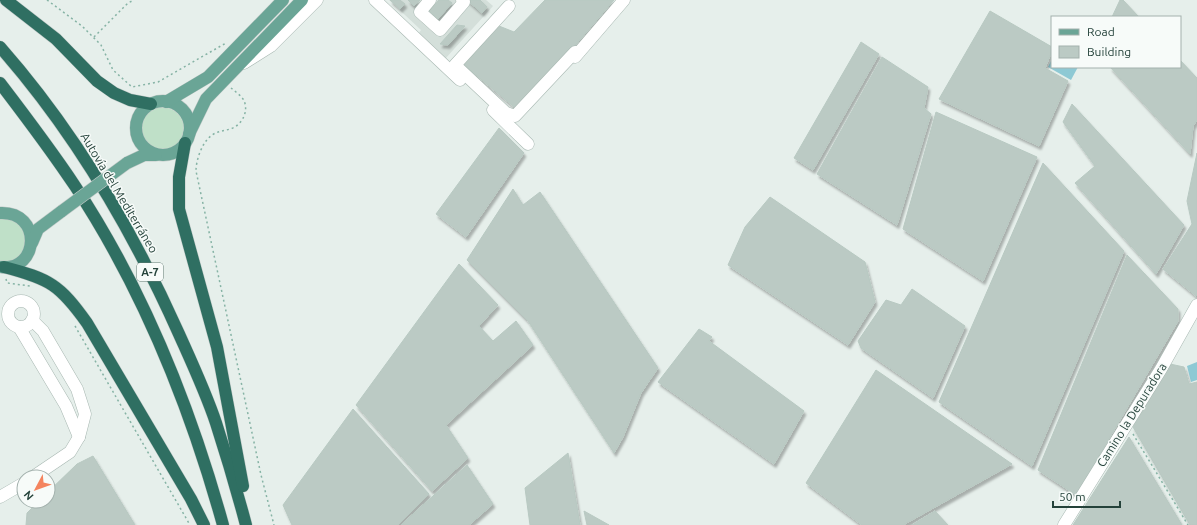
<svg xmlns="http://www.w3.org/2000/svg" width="1197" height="525" viewBox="0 0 1197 525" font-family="Ubuntu,sans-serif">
<defs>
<filter id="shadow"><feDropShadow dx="2" dy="3.5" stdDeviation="1" flood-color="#0004"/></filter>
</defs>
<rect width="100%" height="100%" fill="#e6efeb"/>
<!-- built -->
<polygon fill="#d4dfda" points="389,0 486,0 493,6 445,59 419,33 421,30"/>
<!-- green -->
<g fill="#bfe0c8">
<circle cx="162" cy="129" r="22"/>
<polygon points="5,217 19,223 27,236 21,258 0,264 0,218"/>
</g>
<!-- water -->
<g fill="#8ec9d4">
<polygon points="1052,59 1052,67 1078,67 1071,80 1048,67"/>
<polygon points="1197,362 1197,380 1191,382 1187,366"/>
</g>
<!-- building -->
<g fill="#bbcac4" stroke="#b8c9c2" filter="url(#shadow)">
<polygon points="390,0 400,0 405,4 400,9"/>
<polygon points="408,0 420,0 414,6"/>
<polygon points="439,0 448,0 452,3 438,19 429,11"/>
<polygon points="467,0 480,0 487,7 482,13"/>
<polygon points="545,0 614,0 519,111 464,65 499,26 514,32"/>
<polygon points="1120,0 1123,0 1139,17 1112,17"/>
<polygon points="990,11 1052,47 1052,51 1045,68 1068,81 1039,146 939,99"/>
<polygon points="457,25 465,26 448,45 440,44"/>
<polygon points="861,42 879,54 813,170 794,158"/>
<polygon points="882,57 928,87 924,108 931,114 897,225 817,174"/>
<polygon points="1180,60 1197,78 1197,120 1193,126 1190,154 1110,67 1180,67"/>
<polygon points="1072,104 1184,225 1156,274 1075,183 1095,166 1063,122"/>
<polygon points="936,112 1037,157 983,281 903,229"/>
<polygon points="499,128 524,153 466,237 436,214"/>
<polygon points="1197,153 1197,295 1196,296 1163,269 1192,224 1187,201"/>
<polygon points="1043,163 1124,251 1032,466 939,402"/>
<polygon points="513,189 523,205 540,192 658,368 641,393 623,437 614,453 528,321 467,260"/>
<polygon points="770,197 865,262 875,302 848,345 728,265 745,227"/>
<polygon points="1127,255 1178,309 1178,321 1076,495 1038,470"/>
<polygon points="459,264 498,305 479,326 493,341 516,321 533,345 446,425 468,458 432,491 356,405"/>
<polygon points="912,289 965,326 933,398 861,348 858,341 886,300 901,305"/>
<polygon points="699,329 712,337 709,341 804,411 774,464 658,382"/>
<polygon points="1170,364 1184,367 1189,384 1197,382 1197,525 1190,525 1133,427"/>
<polygon points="876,370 1012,464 903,525 862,525 806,483"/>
<polygon points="353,409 429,494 398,525 292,525 283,505"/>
<polygon points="1129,437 1182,525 1073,525"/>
<polygon points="568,453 580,525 530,525 525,488"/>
<polygon points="93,456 135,525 26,525 27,513 39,501 48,501 48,492 77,464"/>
<polygon points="467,465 493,504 469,525 401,525"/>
<polygon points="584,511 609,525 587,525"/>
<polygon points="935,511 948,525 912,525"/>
</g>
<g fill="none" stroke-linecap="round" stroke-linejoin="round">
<defs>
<g id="minor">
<polyline points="375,0 460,80"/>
<polyline points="430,0 420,12 440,30 464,2 462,0"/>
<polyline points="509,6 455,65 506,113 515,116 575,52 579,52"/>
<polyline points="575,57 624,0"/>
<polyline points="244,63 271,46 317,0"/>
<polyline points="493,110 528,144"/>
<circle cx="21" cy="314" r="13"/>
<polyline points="32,320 43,331 77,389 85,414 79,437 70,452 33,477"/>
<polyline points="19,327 66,406 79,437"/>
<polyline points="0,497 24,483"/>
<polyline points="1064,525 1161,369 1197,305"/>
</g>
<g id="major">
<circle cx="163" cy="128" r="27"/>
<polyline points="166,102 208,77 283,0"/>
<polyline points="189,134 206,99 302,0"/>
<polyline points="127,163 144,155 156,155"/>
<path d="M0 213C43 211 39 272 1 267"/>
<polyline points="32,243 38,229 62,211"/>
</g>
<g id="highway">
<polyline points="6,0 56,39 97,81 114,93 130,100 151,104"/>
<path d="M0 47C74 131 133 231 179 334 192 363 206 393 216 423 227 457 237 491 246 525"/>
<path d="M0 83C26 117 51 150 75 186 143 289 190 406 223 525"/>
<polyline points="185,143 179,177 179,209 217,347 243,486"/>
<path d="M4 267C50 279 60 285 87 323L191 499 204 525"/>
</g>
</defs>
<!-- minor casing -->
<use href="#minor" stroke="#a8b8b2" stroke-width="13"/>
<!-- major casing -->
<use href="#major" stroke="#c2cac8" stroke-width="13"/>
<!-- highway casing -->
<use href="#highway" stroke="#c2cac8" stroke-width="13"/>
<!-- path -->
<g stroke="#86b3a5" stroke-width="1.5" stroke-dasharray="2 3" stroke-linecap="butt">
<polyline points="47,0 82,26 101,45 113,70 132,87 158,82 226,43"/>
<polyline points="94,37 128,3 134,0"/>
<path d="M231 88C235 91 240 95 243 99 250 110 242 126 230 129 224 131 218 131 212 135 202 142 196 160 196 171L261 475 274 525"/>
<polyline points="6,279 7,283 30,286"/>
<polyline points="75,326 190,525"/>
<polyline points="1133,434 1188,525"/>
</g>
<!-- minor -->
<use href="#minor" stroke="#fff" stroke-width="12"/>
<!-- major -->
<use href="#major" stroke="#6aa596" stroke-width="12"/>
<!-- highway -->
<use href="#highway" stroke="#2f6f62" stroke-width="12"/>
<defs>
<polyline id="major-bridge" points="62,211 127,163"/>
</defs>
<!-- major-bridge casing -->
<use href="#major-bridge" stroke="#c2cac8" stroke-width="13" stroke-linecap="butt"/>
<!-- major-bridge -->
<use href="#major-bridge" stroke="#6aa596" stroke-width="12"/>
</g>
<g text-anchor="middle" stroke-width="3" stroke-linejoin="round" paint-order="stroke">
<!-- shield labels -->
<rect fill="#f7fbf9" stroke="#637a73" stroke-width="1" x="137" y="263" width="26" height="18" rx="3"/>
<g font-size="11" font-weight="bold" fill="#24423a">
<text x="150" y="276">A-7</text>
</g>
<!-- street labels -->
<g font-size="12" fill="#24423a" stroke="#f7fbf9">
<text transform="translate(119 193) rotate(59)" y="4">Autovía del Mediterráneo</text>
<text transform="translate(1132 415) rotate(-58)" y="4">Camino la Depuradora</text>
</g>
</g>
<!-- legend -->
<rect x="1051" y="16" width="130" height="52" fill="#f7fbf9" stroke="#a3b1ad"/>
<rect x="1059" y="29" width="20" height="6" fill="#6aa596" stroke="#a3b1ad"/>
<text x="1087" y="36" font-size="12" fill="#24423a">Road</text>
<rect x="1059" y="46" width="20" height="12" fill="#bbcac4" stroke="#a3b1ad"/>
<text x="1087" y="56" font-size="12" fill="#24423a">Building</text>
<!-- north arrow -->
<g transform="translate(36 489) rotate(229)"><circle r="19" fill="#f7fbf9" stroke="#a3b1ad"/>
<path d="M0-3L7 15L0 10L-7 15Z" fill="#f4845f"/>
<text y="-6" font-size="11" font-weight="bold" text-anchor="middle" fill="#24423a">N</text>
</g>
<!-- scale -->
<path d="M1053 501v6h67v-6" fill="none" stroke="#24423a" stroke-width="2"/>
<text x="1059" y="501" font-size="12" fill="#24423a" stroke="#f7fbf9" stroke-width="3" paint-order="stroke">50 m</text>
</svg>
